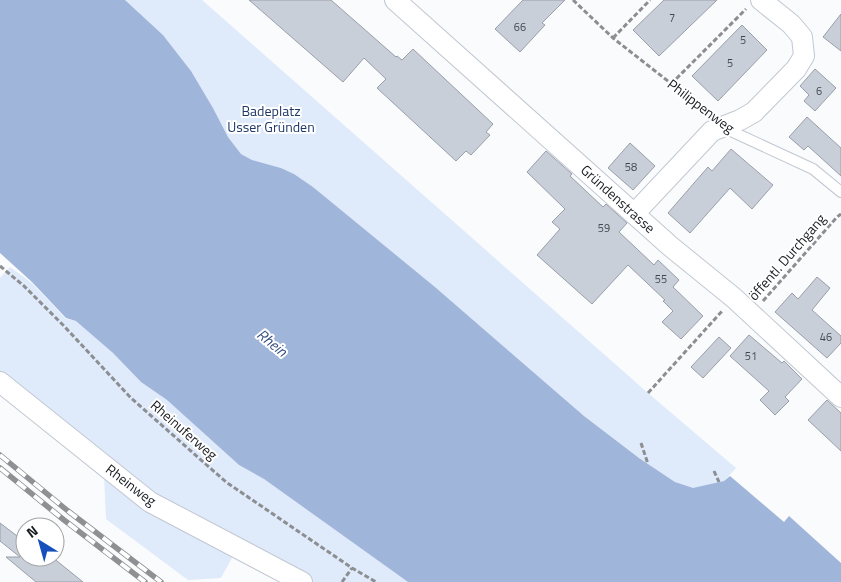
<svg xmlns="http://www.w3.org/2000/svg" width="841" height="582" viewBox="0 0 841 582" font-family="'Titillium Web',sans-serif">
<rect width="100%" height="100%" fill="#fafbfd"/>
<!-- green -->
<g fill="#dfeafb">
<polygon points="125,0 202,0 648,393 736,468 724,481 693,489 675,482 639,458 584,416 435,287 313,187 294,174 281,168 252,160 241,154 228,137 213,108 191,71 163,35"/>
<polygon points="10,267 32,283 66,319 77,321 114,354 141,382 167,400 239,465 264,479 408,582 295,582 149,506 0,386 0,278"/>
<polygon points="104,475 234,554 221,578 188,580 106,519"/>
</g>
<!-- forest -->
<polygon fill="#a0b5da" points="0,0 125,0 163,35 191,71 213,108 228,137 241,154 252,160 281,168 294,174 313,187 435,287 584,416 639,458 675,482 693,488 724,481 730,476 784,522 789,516 841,563 841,582 408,582 264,479 239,465 167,400 141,382 113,353 76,321 66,318 32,282 0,253"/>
<!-- building -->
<g fill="#c9cfd9" stroke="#999ea8">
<polygon points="249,0 331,0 396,57 397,56 402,60 413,49 493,124 486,132 490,135 471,155 466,151 456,161 377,88 386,79 364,58 343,82"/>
<polygon points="523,0 565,0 542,23 545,25 520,52 495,29"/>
<polygon points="664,0 717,0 659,56 633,30"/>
<polygon points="841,14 841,51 823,37"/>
<polygon points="742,25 767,50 718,101 692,76"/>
<polygon points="815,69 836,88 815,111 804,101 809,95 800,86"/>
<polygon points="807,117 841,148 841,176 808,146 804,150 789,137"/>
<polygon points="630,143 655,166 633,190 608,168"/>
<polygon points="731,149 773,185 752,209 730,188 690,233 668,213 708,167 712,171"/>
<polygon points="546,151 572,174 570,176 603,207 606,204 627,223 619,232 654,265 658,260 679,280 673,287 703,316 681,339 662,322 673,311 663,301 665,300 628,265 592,304 537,255 560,229 552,222 565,209 527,172"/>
<polygon points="817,277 830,288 812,310 841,336 841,343 827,358 775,312 792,293 798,299"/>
<polygon points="749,335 782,363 784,361 802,379 785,397 789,401 775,415 760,400 769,391 730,356"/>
<polygon points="719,337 731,348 703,378 691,367"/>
<polygon points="827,400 841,413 841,451 808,420"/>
<polygon points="0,523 25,542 25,557 52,557 83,582 36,582 6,557 20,557 0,541"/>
</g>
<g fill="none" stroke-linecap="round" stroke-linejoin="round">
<defs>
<polyline id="service" points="726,126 733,132 813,169 841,192"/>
<g id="minor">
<polyline points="395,0 670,246 734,298 841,397"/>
<polyline points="634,214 712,131 740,120 754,112 796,69 804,56 802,37 791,24 761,0"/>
<polyline points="0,382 150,502 302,582"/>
</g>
</defs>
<!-- service casing -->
<use href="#service" stroke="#c2c8d2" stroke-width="12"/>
<!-- minor casing -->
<use href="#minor" stroke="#c2c8d2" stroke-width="22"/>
<!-- path -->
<g stroke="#8c8e91" stroke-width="3" stroke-dasharray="5 2.5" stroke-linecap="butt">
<polyline points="573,0 613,38 710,114"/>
<polyline points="613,38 650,0"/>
<polyline points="671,84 746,9"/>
<polyline points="0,266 24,286 63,325 131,398 226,482 352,568 376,582"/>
<polyline points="763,301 837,217 841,214"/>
<polyline points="648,393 723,310"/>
<polyline points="641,443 648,464"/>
<polyline points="714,471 719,482"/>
<polyline points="342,582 352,568"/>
</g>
<!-- service -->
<use href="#service" stroke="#fff" stroke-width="10"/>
<!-- minor -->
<use href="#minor" stroke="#fff" stroke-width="20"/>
<defs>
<g id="rail">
<polyline points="0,455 68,511 161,582"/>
<polyline points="0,468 64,520 145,582"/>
</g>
</defs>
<!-- rail casing -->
<use href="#rail" stroke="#8e9093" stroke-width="5.5"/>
<!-- rail -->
<use href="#rail" stroke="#fff" stroke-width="4" stroke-dasharray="11" stroke-linecap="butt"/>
</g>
<g text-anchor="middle" stroke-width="4" stroke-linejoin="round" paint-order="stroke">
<!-- number labels -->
<g font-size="11" fill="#44484d">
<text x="672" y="22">7</text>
<text x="520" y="31">66</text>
<text x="743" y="44">5</text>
<text x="730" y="67">5</text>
<text x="819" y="95">6</text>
<text x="631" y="171">58</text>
<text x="604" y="232">59</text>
<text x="661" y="283">55</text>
<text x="826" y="341">46</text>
<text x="751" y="360">51</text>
</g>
<!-- street labels -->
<g font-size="14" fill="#181b1e" stroke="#fff">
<text transform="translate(701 106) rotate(37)" y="5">Philippenweg</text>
<text transform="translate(618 199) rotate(42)" y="5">Gründenstrasse</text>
<text transform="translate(787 257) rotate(-49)" y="5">öffentl. Durchgang</text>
<text transform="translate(184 430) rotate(41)" y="5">Rheinuferweg</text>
<text transform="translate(131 485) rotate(37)" y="5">Rheinweg</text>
</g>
<!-- park labels -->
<g font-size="14" fill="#1f3867" stroke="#fff">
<text x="271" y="116">Badeplatz<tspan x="271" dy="16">Usser Gründen</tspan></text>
</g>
<!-- water labels -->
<g font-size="15" font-style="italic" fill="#355081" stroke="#fff">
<text transform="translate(272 343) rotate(39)" y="5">Rhein</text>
</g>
</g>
<!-- north arrow -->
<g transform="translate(40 542) rotate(323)"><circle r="24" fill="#ffffff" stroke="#a3a4a5"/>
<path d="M0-4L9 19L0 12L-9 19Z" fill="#1650bc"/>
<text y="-8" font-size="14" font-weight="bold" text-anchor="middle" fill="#181b1e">N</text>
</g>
</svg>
